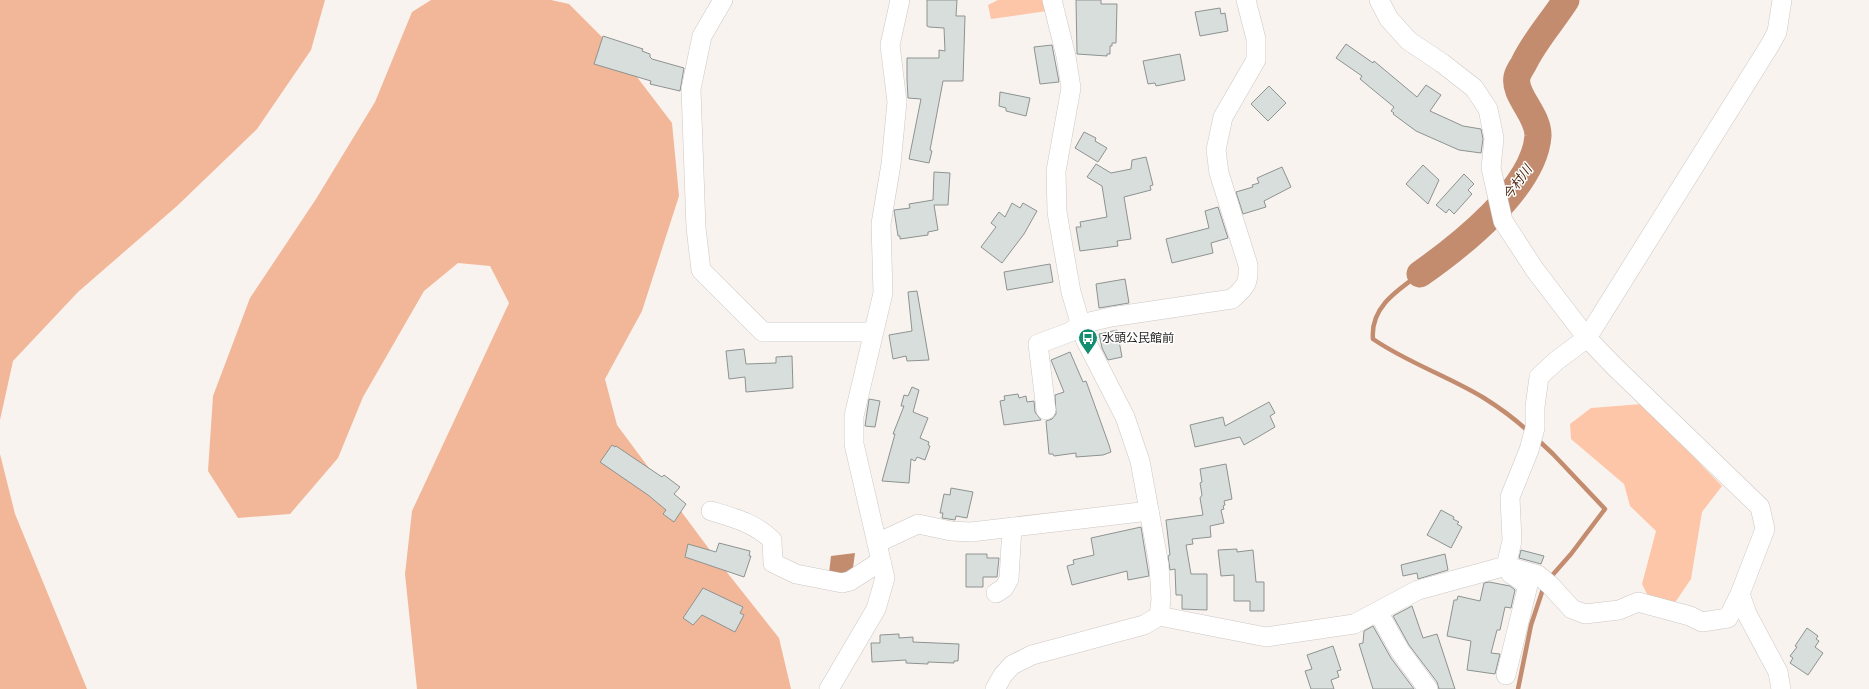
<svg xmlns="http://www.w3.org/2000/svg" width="1869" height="689" viewBox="0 0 1869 689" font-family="'DejaVu Sans','Noto Sans JP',sans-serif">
<rect width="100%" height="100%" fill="#f9f3f0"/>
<!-- green -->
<g fill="#fec6a8">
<polygon points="998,0 1044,0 1047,11 991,19 988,5"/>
<polygon points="1642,404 1722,486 1702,512 1691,579 1674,604 1649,598 1642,584 1656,531 1630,506 1624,484 1571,439 1570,424 1591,408"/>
</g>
<!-- forest -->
<g fill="#f1b798">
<polygon points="0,0 325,0 311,50 257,129 177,206 78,292 13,361 0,420"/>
<polygon points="431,0 551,0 569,4 621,56 672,123 679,196 642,311 605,379 617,425 718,561 779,638 791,689 417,689 405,574 412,511 509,303 490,266 458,263 424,291 363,397 338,458 290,514 238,518 208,471 213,396 250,298 316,199 375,102 412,12"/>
<polygon points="0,454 15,514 87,689 0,689"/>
</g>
<!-- water -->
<polygon fill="#c38c6e" points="855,553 853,568 844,575 829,573 831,556"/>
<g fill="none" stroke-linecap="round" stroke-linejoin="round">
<!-- stream -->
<g stroke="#c38c6e" stroke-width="4.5">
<path d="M1420 274C1398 290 1370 307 1373 339 1408 363 1448 376 1484 398 1500 408 1515 419 1529 432"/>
<polyline points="1537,439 1553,454 1605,509 1571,554 1549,579"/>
<polyline points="1518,689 1531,625 1544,586"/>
</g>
<!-- river -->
<path stroke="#c38c6e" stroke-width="27" d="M1420 274C1460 246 1534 188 1538 136 1539 115 1513 95 1517 77 1518 72 1522 67 1524 63 1535 40 1552 22 1566 0"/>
</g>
<!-- building -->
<g fill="#d7dedb" stroke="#8d9391">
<polygon points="927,0 957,0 956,16 965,16 963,81 943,81 930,150 932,151 929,163 909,159 921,99 908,98 907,80 907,58 939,58 939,50 945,51 944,28 929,27 927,26"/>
<polygon points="1076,0 1101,0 1101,4 1117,4 1116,43 1112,43 1112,46 1110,46 1110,54 1107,54 1107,56 1077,54"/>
<polygon points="1220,8 1221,14 1225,13 1228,31 1200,36 1195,12"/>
<polygon points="603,36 643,49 642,51 650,54 650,57 652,59 684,68 680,91 650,84 651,81 594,64"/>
<polygon points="1346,44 1373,63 1374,61 1417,97 1426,85 1441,95 1430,111 1463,126 1481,129 1483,139 1481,153 1459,150 1416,131 1393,114 1394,113 1391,111 1394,107 1360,79 1362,76 1336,58"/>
<polygon points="1052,45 1059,82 1040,84 1034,47"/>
<polygon points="1180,54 1185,80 1156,86 1155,83 1148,84 1143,61"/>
<polygon points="1269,86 1286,103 1268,121 1251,104"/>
<polygon points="1000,92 1030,98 1026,116 1006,111 1006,108 999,106"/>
<polygon points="1084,132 1096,138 1095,141 1107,148 1098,162 1075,148"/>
<polygon points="1146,157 1153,185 1150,186 1151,190 1124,197 1131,239 1117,241 1118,246 1080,251 1076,227 1081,227 1080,222 1107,217 1102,186 1087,177 1096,164 1111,173 1131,169 1132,160"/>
<polygon points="1423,165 1439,180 1428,204 1406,184"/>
<polygon points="1282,167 1291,187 1264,201 1266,207 1243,214 1236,192 1253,187 1252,185 1259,183 1257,178"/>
<polygon points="934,172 950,173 948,205 934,205 938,230 928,232 928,235 900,239 900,236 898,236 894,210 910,208 909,204 933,200"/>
<polygon points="1464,174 1474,184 1468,190 1472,194 1454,214 1449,209 1446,213 1436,205"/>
<polygon points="1012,203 1020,208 1023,203 1037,211 1024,234 1002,263 981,247 996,227 991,223 999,212 1005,217"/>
<polygon points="1218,207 1228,238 1211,243 1213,253 1172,263 1166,239 1209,228 1205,211"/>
<polygon points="1050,264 1053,282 1007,290 1004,272"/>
<polygon points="1125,279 1129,303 1099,308 1096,284"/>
<polygon points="917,291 929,360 907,361 906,356 893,359 889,335 912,331 908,292"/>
<polygon points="1117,330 1122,357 1108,360 1102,348 1099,334"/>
<polygon points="744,349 746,364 776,363 776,357 792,356 793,388 746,392 745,377 729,379 726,351"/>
<polygon points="1070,352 1083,382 1086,381 1109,445 1111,452 1103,455 1076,457 1076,453 1054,456 1053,454 1049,454 1046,421 1052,419 1056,414 1055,395 1064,392 1051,360"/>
<polygon points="912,387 919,390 913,412 928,418 920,438 929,442 928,445 930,446 925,460 917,457 915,461 911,459 909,483 882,481 895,434 893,434 904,406 901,406 904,395 908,396"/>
<polygon points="1018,394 1019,398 1026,396 1027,402 1034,401 1035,412 1041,420 1004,425 1000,401 1005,400 1004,396"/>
<polygon points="869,399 880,401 875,427 865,426"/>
<polygon points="1269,402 1275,413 1270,416 1275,427 1258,437 1244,445 1240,437 1195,447 1190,425 1223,417 1225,426"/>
<polygon points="612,445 615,447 616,446 662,477 664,475 680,487 674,494 686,504 674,522 663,514 666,510 648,495 600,462"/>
<polygon points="1226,464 1232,499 1224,501 1225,505 1223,506 1224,509 1221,510 1224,523 1210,526 1211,537 1192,539 1193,544 1186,545 1191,574 1207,574 1207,610 1182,609 1182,595 1176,595 1175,569 1170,570 1168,556 1170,555 1166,520 1203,515 1200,498 1202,495 1200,483 1202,482 1200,469"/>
<polygon points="951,488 973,492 967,518 956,516 955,520 942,518 943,513 940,513 944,494 950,495"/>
<polygon points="1441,510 1454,517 1453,519 1459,522 1457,524 1462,527 1451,548 1427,535"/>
<polygon points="1141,527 1149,576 1128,580 1127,571 1072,585 1067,566 1074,564 1073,560 1094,555 1091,538"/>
<polygon points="719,543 750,551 749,556 751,556 744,577 685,557 688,544 716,552"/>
<polygon points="1237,549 1237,552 1253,550 1256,582 1264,582 1264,611 1250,611 1250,601 1234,601 1234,575 1221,576 1218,550"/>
<polygon points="1521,550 1544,556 1541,564 1519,558"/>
<polygon points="966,554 987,554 987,558 999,558 997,577 983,577 983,587 966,587"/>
<polygon points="1445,554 1448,570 1418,579 1417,573 1403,576 1401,565"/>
<polygon points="1489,582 1510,586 1515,590 1511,608 1505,607 1500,630 1497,630 1491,653 1500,654 1495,674 1467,670 1471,641 1447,636 1454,600 1457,600 1458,596 1480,601 1484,583"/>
<polygon points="703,588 743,607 740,613 744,615 735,632 702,615 693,625 683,618"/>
<polygon points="1412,606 1423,638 1437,634 1455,689 1439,689 1437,682 1409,645 1393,616"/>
<polygon points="1373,626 1391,658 1414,689 1373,689 1359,644 1363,643 1364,631"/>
<polygon points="1807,628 1818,636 1816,639 1819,641 1815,647 1823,653 1808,675 1790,663 1793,658 1790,656 1797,647 1795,646"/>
<polygon points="899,634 899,638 913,637 913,642 959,644 958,661 954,661 954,663 928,662 928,664 906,663 906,660 872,662 871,643 880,643 880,635"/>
<polygon points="1333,646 1341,670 1337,671 1339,677 1331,680 1334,689 1311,689 1305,671 1312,669 1307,655"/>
</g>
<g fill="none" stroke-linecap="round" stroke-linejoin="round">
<defs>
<g id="minor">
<polyline points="723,0 702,36 691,89 696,228 701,270 763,332 873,332"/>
<polyline points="1052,0 1066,56 1071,88 1056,171 1057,212 1071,292 1085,339 1125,417 1140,461 1159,565 1161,600 1159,616"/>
<polyline points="1379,0 1389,19 1409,41 1442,63 1474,88 1488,109 1494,138 1491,168 1503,221 1535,270 1587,338 1615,367 1760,507 1765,529 1740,594 1747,614 1778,672 1781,689"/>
<path d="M1046 410 1038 344 1070 332 1081 324 1111 317 1232 299C1246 287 1249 283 1248 265L1219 173 1216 150 1223 117 1256 60V39L1246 0"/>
<path d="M711 511C734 518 755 523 772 540L773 563 796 574 842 583 850 581 881 561"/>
<polyline points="877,543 918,524 951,531 971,532 1149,511"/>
<polyline points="1506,566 1538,575 1550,585 1572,609 1585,614 1619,610 1638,602 1690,616 1702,622 1728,618 1740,594"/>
<polyline points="996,593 1004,588 1009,579 1012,527"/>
<polyline points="1378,612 1400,651 1428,689"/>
<polyline points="1506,675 1528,585 1511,574 1512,569"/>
<polyline points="829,689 876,609 885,578 854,444 854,416 883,293 881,224 891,164 897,102 890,45 900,0"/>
<polyline points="995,689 1003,675 1012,665 1032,655 1144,625 1159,616 1266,637 1354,624 1418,590 1506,566 1512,541 1510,497 1529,450 1535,428 1535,407 1539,377 1556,361 1587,338 1770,45 1777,32 1782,0"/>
</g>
</defs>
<!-- minor casing -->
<use href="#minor" stroke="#ccc7c4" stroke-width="20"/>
<!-- minor -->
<use href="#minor" stroke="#fff" stroke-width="19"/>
</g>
<!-- icons -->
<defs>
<symbol id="bus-pin" viewBox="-11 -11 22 30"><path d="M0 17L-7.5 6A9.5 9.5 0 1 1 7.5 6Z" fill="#148e71" stroke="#fff"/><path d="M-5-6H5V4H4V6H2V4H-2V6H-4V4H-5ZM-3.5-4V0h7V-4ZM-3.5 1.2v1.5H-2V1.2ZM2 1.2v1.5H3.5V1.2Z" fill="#fff"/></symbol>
</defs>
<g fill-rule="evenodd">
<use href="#bus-pin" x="1077" y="327" width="22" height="30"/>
</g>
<g text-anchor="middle" stroke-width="3" stroke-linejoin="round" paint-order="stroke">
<!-- poi labels -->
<g font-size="12" fill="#1e1c1b" stroke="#fff" text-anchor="start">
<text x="1102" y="342">水頭公民館前</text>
</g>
<!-- water labels -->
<g font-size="13" font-style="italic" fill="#4a250e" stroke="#fff">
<text transform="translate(1517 182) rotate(-54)" y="5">今村川</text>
</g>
</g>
</svg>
